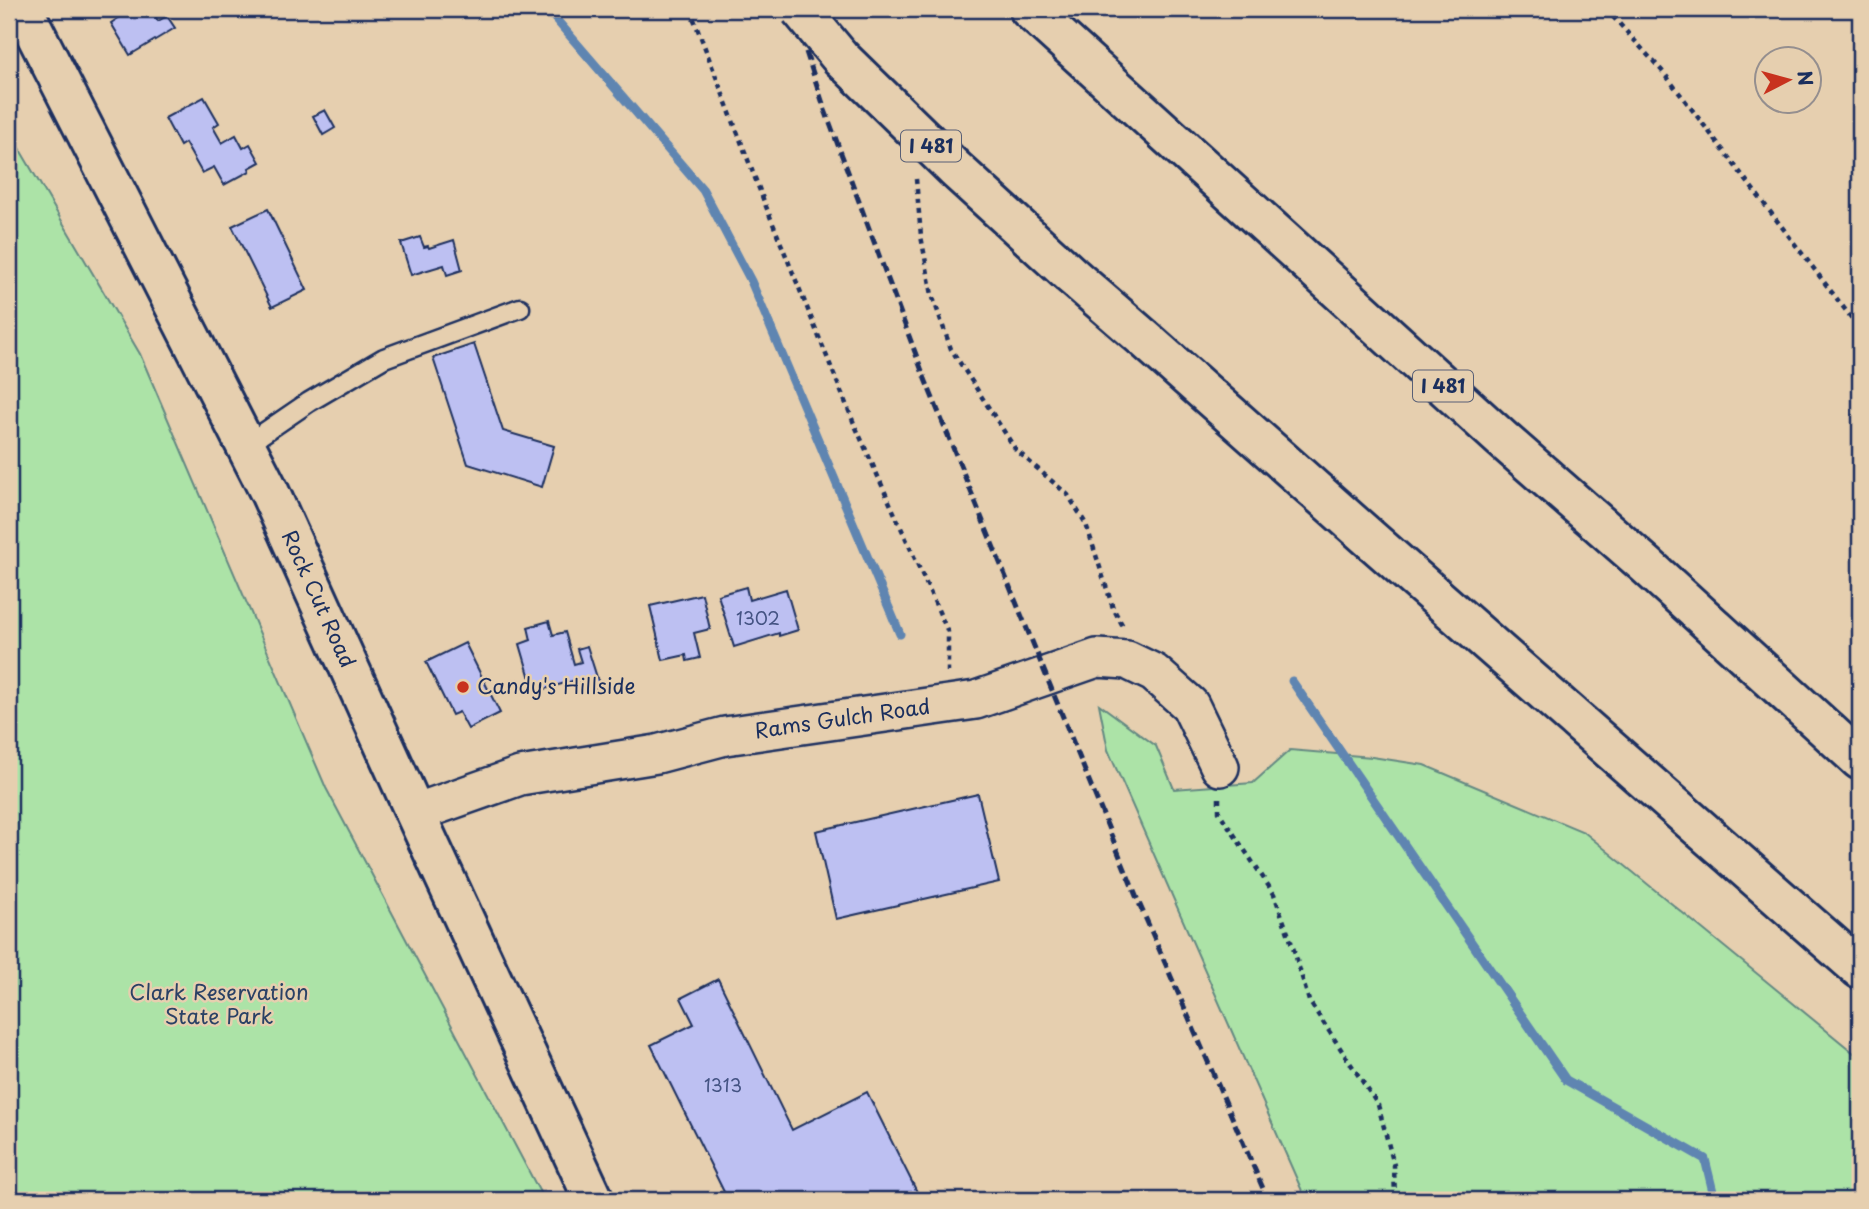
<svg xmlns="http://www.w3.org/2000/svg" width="1869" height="1209" viewBox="0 0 1869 1209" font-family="'Playpen Sans',sans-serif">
<rect width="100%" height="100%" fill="#e6cfaf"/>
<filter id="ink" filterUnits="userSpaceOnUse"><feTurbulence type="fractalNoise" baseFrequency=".0143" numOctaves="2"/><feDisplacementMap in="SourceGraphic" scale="14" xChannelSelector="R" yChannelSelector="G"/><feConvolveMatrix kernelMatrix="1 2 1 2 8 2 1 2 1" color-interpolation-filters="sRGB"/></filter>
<g filter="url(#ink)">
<!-- green -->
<g fill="#ace3a7" stroke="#648982" stroke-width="2">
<polygon points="9,131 140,354 326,788 544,1200 9,1200"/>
<polygon points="1099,704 1156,746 1174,789 1253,783 1290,750 1372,757 1424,765 1584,832 1860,1058 1860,1200 1306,1200 1108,750"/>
</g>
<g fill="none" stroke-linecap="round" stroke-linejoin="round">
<!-- stream -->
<g stroke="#5f85b1" stroke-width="9">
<polyline points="547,9 703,190 751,281 900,634"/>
<polyline points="1292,681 1566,1080 1705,1159 1715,1200"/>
</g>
</g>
<!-- building -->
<g fill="#bdc0f2" stroke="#1b2f5e" stroke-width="2">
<polygon points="115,9 151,9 158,21 167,16 175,28 130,55 111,23 120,17"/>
<polygon points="204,97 219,123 213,127 222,143 236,135 243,148 250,144 260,162 249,168 250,171 224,185 214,167 202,173 185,143 180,146 165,118"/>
<polygon points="325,110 335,128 323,135 313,116"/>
<polygon points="268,209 307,290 272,307 232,226"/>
<polygon points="420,237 424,247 428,246 429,248 454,240 462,270 447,275 444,265 411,275 401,243"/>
<polygon points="474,344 503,431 554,446 542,487 468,464 433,358"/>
<polygon points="746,587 749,600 786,589 798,630 779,636 779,633 734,647 718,595"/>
<polygon points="702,594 710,629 694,633 700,658 687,661 686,655 663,660 650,606"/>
<polygon points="549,621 553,635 565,632 574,664 581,662 577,649 587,646 600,687 582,692 579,679 534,692 520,644 531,640 528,627"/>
<polygon points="465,643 500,713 468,729 459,712 452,715 426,662"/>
<polygon points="978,794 999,882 836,919 816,831"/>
<polygon points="718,979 792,1130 867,1092 921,1200 728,1200 651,1045 694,1024 681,998"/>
</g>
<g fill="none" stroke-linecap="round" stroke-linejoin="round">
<defs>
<polyline id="service" points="246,445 309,402 384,358 520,308"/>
<g id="minor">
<path id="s1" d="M415 813 520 776 657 754 725 736 976 700 1097 658 1127 660 1154 673 1190 705 1220 767"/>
</g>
<g id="tertiary">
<path id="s2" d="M23 9 270 493 415 813 594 1200"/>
</g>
<g id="motorway">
<polyline points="1029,9 1502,439 1646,565 1860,760"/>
<polyline points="1071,275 1147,341 1368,537 1860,969"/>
</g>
</defs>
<!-- service casing -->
<use href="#service" stroke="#1b2f5e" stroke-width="23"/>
<!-- minor casing -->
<use href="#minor" stroke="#1b2f5e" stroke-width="42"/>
<!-- tertiary casing -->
<use href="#tertiary" stroke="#1b2f5e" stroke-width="44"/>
<!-- motorway casing -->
<use href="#motorway" stroke="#1b2f5e" stroke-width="44"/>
<!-- path -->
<g stroke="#1b2f5e" stroke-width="4.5" stroke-dasharray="5 5" stroke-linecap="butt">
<polyline points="690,9 765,204 853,421 948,632 948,672"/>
<polyline points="1606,9 1664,73 1860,329"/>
<polyline points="916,179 921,236 932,295 951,349 1016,450 1068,495 1086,524 1113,608 1124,628"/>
<polyline points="1219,798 1219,812 1274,894 1293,947 1309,1001 1378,1105 1394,1165 1395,1200"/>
</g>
<!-- service -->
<use href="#service" stroke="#e6cfaf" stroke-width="18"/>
<!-- minor -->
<use href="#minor" stroke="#e6cfaf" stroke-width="37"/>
<!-- tertiary -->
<use href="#tertiary" stroke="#e6cfaf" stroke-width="38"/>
<!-- motorway -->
<use href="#motorway" stroke="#e6cfaf" stroke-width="38"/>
<!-- rail -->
<polyline stroke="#1b2f5e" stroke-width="5" stroke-dasharray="10 5" stroke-linecap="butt" points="792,9 825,110 925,379 1136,896 1268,1200"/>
<defs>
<polyline id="motorway-bridge" points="800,9 840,57 955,169 1071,275"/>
</defs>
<!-- motorway-bridge casing -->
<use href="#motorway-bridge" stroke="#1b2f5e" stroke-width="44" stroke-linecap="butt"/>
<!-- motorway-bridge -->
<use href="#motorway-bridge" stroke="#e6cfaf" stroke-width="38"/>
</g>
</g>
<!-- markers -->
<circle fill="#c8321e" stroke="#e6cfaf" stroke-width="2.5" cx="463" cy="687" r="7"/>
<g text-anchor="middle" stroke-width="5" stroke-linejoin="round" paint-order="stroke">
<!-- number labels -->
<g font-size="18" fill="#445383">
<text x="758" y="625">1302</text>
<text x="723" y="1092">1313</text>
</g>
<!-- shield labels -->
<g fill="#e6cfaf" stroke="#585f76" stroke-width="2">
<rect x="901" y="130.5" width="60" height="31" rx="5"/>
<rect x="1413" y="370.5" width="60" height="31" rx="5"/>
</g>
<g font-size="19" font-weight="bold" fill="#1b2f5e">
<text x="931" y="153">I 481</text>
<text x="1443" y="393">I 481</text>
</g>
<!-- street labels -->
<g font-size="21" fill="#1b2f5e" stroke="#e6cfaf">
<text dy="7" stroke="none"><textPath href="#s2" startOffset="660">Rock Cut Road</textPath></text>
<text dy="7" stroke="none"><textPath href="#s1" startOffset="439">Rams Gulch Road</textPath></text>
</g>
<!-- poi labels -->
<g font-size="21" fill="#1b2f5e" stroke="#e6cfaf" text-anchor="start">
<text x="477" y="694">Candy's Hillside</text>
</g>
<!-- park labels -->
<g font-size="21" fill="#2a4165" stroke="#e6cfaf">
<text x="219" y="1000">Clark Reservation<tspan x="219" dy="24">State Park</tspan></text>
</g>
</g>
<!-- margin -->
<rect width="1869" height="1209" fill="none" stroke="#e6cfaf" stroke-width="35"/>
<rect x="18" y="18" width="1834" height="1174" fill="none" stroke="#1b2f5e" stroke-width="2.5" filter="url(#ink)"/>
<!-- north arrow -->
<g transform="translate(1788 80) rotate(84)"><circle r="33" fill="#e6cfaf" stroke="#958f8f" stroke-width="2"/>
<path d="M0-5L12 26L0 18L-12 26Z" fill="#c8321e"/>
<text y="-10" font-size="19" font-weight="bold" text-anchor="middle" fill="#1b2f5e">N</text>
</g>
</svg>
